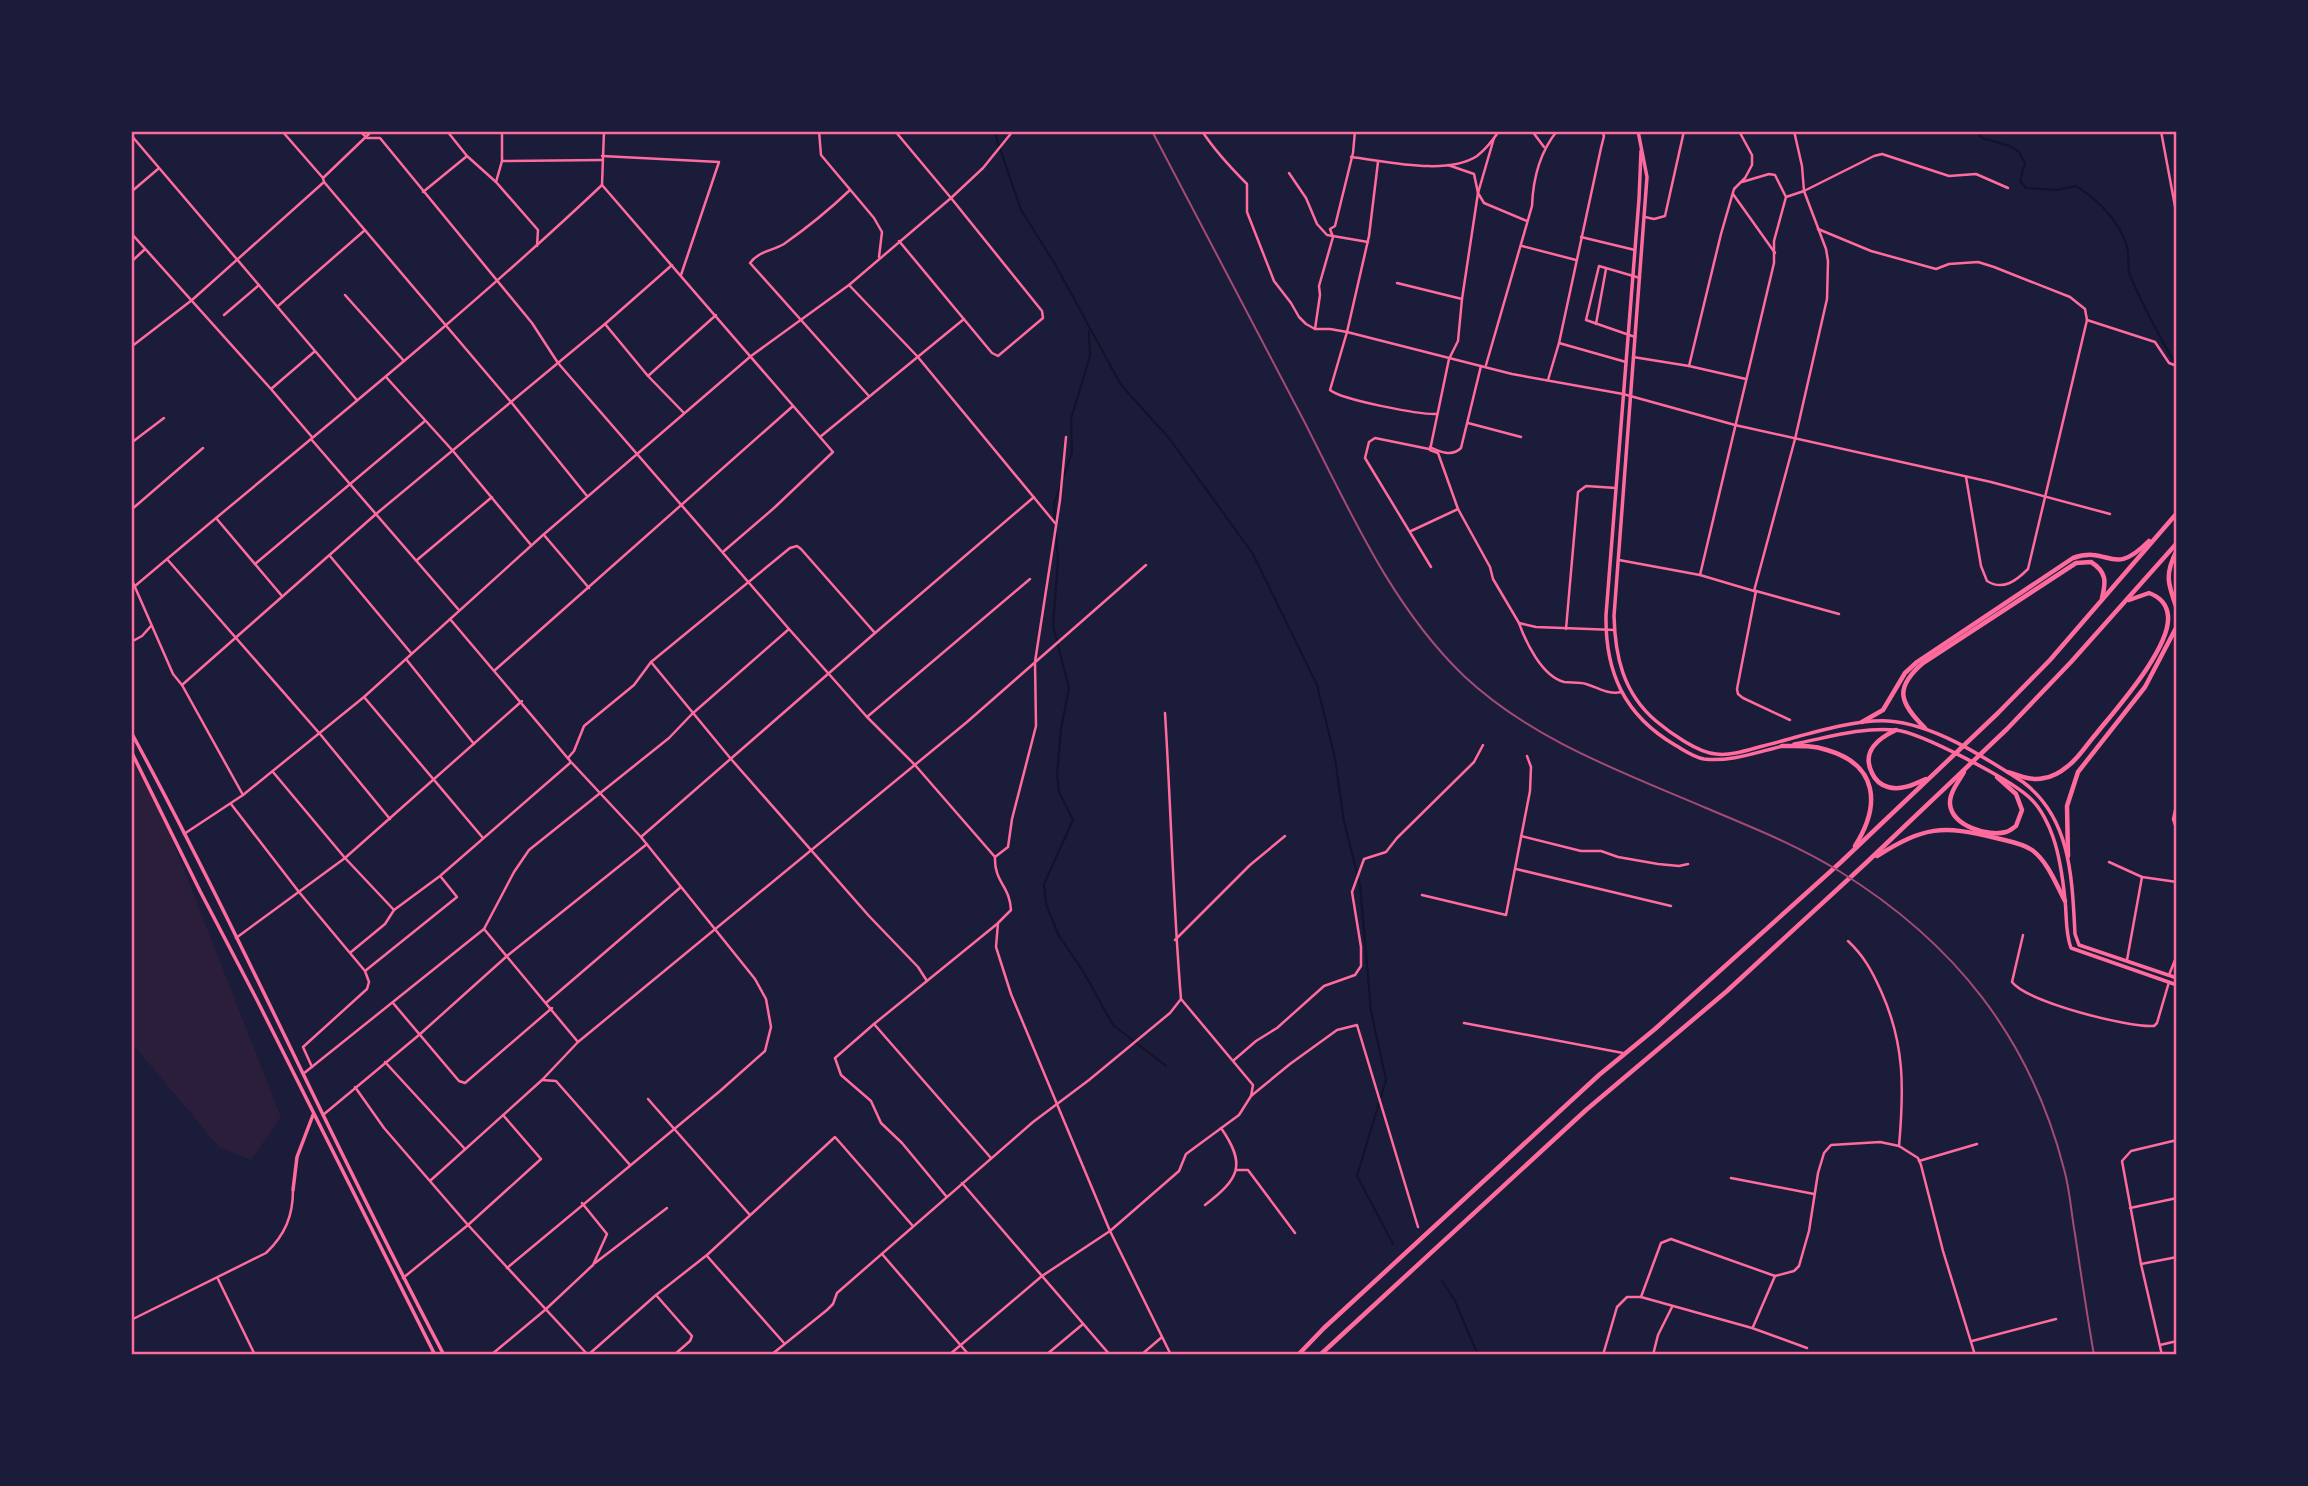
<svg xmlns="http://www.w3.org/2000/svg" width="2308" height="1486" viewBox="0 0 2308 1486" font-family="'Fira Sans Condensed',sans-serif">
<rect width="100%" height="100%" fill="#1b1b3a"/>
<!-- green -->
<polygon fill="#2a1e3b" points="131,756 163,816 281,1117 251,1160 219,1147 131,1042"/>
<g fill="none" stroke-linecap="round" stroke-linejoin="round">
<!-- stream -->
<g stroke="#12122b" stroke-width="2">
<polyline points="994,131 1021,210 1055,264 1121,385 1169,438 1253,554 1317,685 1335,758 1344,822 1360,885 1371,1011 1386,1080 1381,1097"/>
<path d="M1976 131 1982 138 2010 146 2019 152 2025 163 2020 181 2026 188 2057 190 2076 186C2098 200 2120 221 2127 247 2130 258 2126 266 2131 278 2144 307 2160 338 2176 365"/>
<polyline points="1064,476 1072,452 1071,419 1090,356 1089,332"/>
<polyline points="1055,520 1054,503 1061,485"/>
<polyline points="1056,533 1058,561 1053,626 1069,688 1061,729 1057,775 1059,792 1073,820 1044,884 1046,904 1059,936 1083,971 1113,1025 1166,1066"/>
<polyline points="1379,1103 1357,1176 1393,1244"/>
<polyline points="1442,1281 1454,1299 1478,1355"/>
</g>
<!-- minor -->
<g stroke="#ff6b9d" stroke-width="2.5">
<polyline points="282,131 323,178"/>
<path d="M360 131 367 138H380L532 323 558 363 789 629 867 717 915 765 995 857C994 882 1010 886 1011 910L998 923 996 947 1011 994 1110 1231 1171 1355"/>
<polyline points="447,131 467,156 496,182 538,230 537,246"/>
<polyline points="819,131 821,155 874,218 882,232 879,257"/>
<polyline points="895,131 951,198 983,168 1013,131"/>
<path d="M1202 131C1215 151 1230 167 1247 184V212L1274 281 1291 303 1299 317 1306 324 1315 329H1330L1347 332 1512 374 1623 394 1735 425 1991 482 2110 514"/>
<polyline points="1532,131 1544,147"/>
<polyline points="2161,131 2177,217"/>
<polyline points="131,135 356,399"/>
<polyline points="1494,138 1478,193 1462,299 1458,341 1449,359 1430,450 1438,453 1458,509 1490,567 1493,579 1519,623 1536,627 1615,630"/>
<polyline points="602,156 719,162 681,275"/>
<path d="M1351 157C1385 161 1447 176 1477 156 1486 149 1493 140 1499 131"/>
<polyline points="502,161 602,160"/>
<path d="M1378 162 1369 236 1347 332 1330 390C1342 400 1421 415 1437 414"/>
<polyline points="1448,165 1474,174 1478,193 1484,203 1527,221"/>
<polyline points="1289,173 1306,198 1317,224 1327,235 1368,242"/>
<polyline points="324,182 511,402 587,496"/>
<polyline points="496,182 502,161 502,131"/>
<polyline points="1742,182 1769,174 1775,175 1786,197"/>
<polyline points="602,185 833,452 774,508 724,551"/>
<path d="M850 190C829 210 808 227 784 244 772 251 759 251 750 263L868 395"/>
<polyline points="131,192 158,169"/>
<polyline points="423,192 467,156"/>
<polyline points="1733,194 1775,253"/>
<polyline points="1645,217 1654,219 1665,216 1684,131"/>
<polyline points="1818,229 1871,251 1936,269 1949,264 1978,262 1994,267 2070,297 2085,309 2087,320 2155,342 2169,363 2177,366"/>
<polyline points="131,233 271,389 314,352"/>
<polyline points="1581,237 1635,250"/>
<polyline points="1522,246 1576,260"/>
<polyline points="131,262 144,250"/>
<polyline points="1397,283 1462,299"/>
<polyline points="849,285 917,356 1055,523"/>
<polyline points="345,295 404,361"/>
<polyline points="278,306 365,230"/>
<polyline points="224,315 259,285"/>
<polyline points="605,324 648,376 684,413"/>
<polyline points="1596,324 1606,269"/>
<polyline points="1315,329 1320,295 1319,286 1333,237 1330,229 1335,226 1353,153 1355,131"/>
<polyline points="1635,337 1586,320 1599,266 1640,278"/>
<polyline points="1559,343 1626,362"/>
<polyline points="131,347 192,300 324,182 323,178 372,131"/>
<polyline points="1633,357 1689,366 1746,379"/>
<path d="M1486 365 1532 206C1533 179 1540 152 1557 131"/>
<polyline points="1689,366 1721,234 1734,189 1745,178 1752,165 1752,155 1739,131"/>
<polyline points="648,376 716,315"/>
<polyline points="386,377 453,451 531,545"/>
<polyline points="1548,380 1559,343 1601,148 1604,136 1602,131"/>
<polyline points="271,389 312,437"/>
<polyline points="1468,423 1521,437"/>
<polyline points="820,437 964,319"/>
<polyline points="311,439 458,609"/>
<polyline points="131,443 164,418"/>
<path d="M1430 447C1440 452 1452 457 1461 448L1481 366"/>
<polyline points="1429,449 1375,438 1369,442 1365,458 1431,567"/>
<path d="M1966 477 1981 566 1987 581C2003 591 2016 581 2028 569L2087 320"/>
<polyline points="131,510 203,448"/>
<polyline points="216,518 282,596"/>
<polyline points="1411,531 1458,509"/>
<polyline points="544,535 589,588"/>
<polyline points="330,556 411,653"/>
<polyline points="167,559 320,734 390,819"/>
<polyline points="417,560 492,497"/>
<polyline points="1619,560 1700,575 1754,591"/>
<polyline points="255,564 425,421"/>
<polyline points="1700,575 1774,263 1774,241 1786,197 1804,191 1874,156 1882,154 1949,176 1976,174 2008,188"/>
<polyline points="131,578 173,674 182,685 243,795"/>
<path d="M135 586C292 453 453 326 602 185L604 131"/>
<polyline points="1756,591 1839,614"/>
<polyline points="450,619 571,762 641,837 755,979 766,999 771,1027 765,1051 720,1091 507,1268"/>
<path d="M1519 623C1526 643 1542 676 1564 682 1571 683 1579 682 1586 684 1600 688 1607 695 1622 692"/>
<polyline points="1566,629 1578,492 1586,486 1616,488"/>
<polyline points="875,633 1034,497"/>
<polyline points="131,642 142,636 151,626"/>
<polyline points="406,659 474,744"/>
<polyline points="651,662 731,759 869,916 918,967 927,981"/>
<polyline points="495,670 793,406"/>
<polyline points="182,685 376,514 605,324 672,265"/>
<polyline points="364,697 483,838"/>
<polyline points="867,717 1030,579"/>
<polyline points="1790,720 1743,698 1738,694 1737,689 1756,591 1754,591 1795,439 1827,299 1828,261 1826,249 1804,191 1802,166 1794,131"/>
<polyline points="568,758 574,751 584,726 634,685 651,662 790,548 797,546 801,549 875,633 641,837"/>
<polyline points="273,772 345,858 394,910"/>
<polyline points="2177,801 2173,819 2177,831"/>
<polyline points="231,804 299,892 365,971 369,982 367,989 303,1047 312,1067"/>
<polyline points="184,834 243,795 364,697 543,535 751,356 849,285 951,198 1042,311 1043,318 998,356 992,353 899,241"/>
<polyline points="1521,836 1581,851 1601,851 1618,857 1658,864 1679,866 1688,864"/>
<polyline points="995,857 1008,847 1012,819 1036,726 1035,662 1060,500 1066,437"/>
<polyline points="2109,862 2142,877 2127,960"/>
<polyline points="1516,869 1671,906"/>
<polyline points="2142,877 2177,882"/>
<polyline points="1422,895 1506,915 1530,791 1531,767 1527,756"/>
<polyline points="484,929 578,1042"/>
<path d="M2023 935 2012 982C2027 1002 2129 1028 2154 1026L2157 1023 2169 982"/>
<polyline points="236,938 345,858 522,701"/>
<polyline points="1175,940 1250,865 1285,836"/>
<path d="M1848 941C1864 956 1872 971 1881 991 1905 1044 1904 1089 1899 1146"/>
<polyline points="351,952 385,924 394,910 440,876 570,763"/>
<polyline points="365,971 457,897 441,877"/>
<polyline points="2169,975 2177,955"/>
<polyline points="547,1002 681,887"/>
<polyline points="393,1003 459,1081 465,1083 552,1008"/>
<polyline points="1464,1023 1623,1053"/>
<polyline points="874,1024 835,1058 841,1075 871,1101 881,1123 902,1143 946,1196"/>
<polyline points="1234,1060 1256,1041 1277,1028 1324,986 1355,975 1361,966 1361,947 1352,892 1364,859 1386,852 1397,838 1474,762 1483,745"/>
<polyline points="385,1062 465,1149"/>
<polyline points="303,1074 484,929 514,872 529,850 669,738 692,714 789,629"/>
<polyline points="542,1080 556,1081 630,1165"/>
<polyline points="355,1087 384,1128 468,1225 588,1355"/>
<polyline points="1251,1096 1290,1064 1337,1030 1357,1025 1418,1227"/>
<polyline points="648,1099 749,1214"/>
<polyline points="323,1115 419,1035 507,956 647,844"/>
<polyline points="991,1158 874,1024 997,924"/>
<polyline points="1919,1161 1977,1144"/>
<polyline points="1237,1170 1248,1170 1295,1233"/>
<polyline points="1731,1178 1814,1194"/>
<polyline points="431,1180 542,1080 578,1042 967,722 1146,565"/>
<polyline points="962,1183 1110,1355"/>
<path d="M1205 1205C1239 1179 1247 1165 1221 1128"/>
<polyline points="2130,1208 2177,1198"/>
<polyline points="882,1254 969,1355"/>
<polyline points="707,1256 784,1343"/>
<polyline points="595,1263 667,1208"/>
<polyline points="2141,1264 2177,1257"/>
<polyline points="403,1278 468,1225 541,1159 503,1115"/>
<polyline points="218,1279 255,1355"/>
<polyline points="656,1295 692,1336 690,1341 674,1355"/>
<polyline points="1641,1297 1661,1243 1671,1239 1775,1276 1794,1271 1799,1266 1809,1231 1818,1173 1824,1153 1831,1145 1880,1142 1899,1146 1918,1158 1921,1165 1943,1251 1975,1355"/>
<path d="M131 1320 266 1253C285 1235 293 1216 293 1190"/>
<polyline points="1753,1327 1775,1276"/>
<polyline points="1972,1341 2056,1319"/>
<polyline points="2160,1345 2177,1341"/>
<polyline points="491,1355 545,1310 593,1265 607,1234 582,1203"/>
<polyline points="588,1355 656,1295 707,1255 835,1137 912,1225"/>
<path d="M771 1355 827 1310 833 1304 837 1293 1033 1122 1089 1080 1170 1013 1181 999C1173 904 1171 808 1165 713"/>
<polyline points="949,1355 1042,1276 1110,1231 1179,1171 1186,1154 1239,1115 1251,1096 1253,1085 1181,999"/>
<polyline points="1046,1355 1083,1324"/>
<polyline points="1141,1355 1162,1337"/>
<polyline points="1603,1355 1617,1307 1627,1297 1641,1297 1752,1328 1807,1348"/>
<polyline points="1653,1355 1658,1335 1672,1307"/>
<polyline points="2162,1355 2141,1264 2122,1161 2131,1151 2177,1140"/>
</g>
<!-- primary -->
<g stroke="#ff6b9d" stroke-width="3.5">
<path d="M1638 131 1647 177 1614 616C1615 656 1623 693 1656 721 1669 732 1698 753 1716 754 1731 756 1748 750 1763 746 1799 737 1851 719 1888 721 1934 724 1984 757 2023 782 2071 818 2072 878 2075 934L2079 945 2177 978"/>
<path d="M1641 151 1639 199 1606 615C1605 672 1624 715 1675 745 1684 750 1693 757 1704 759 1731 762 1757 752 1783 746"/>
<path d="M131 732C242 936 335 1150 444 1355"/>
<path d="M1794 744C1826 738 1861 727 1895 730 1920 732 2014 781 2032 800 2041 809 2049 825 2053 837 2060 857 2063 880 2065 900 2067 917 2065 932 2071 948L2177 985"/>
<polyline points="131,751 200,891 257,1000 435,1355"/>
<polyline points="293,1190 297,1157 313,1115"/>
</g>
<!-- trunk -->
<g stroke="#ff6b9d" stroke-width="4.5">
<path d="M2177 550C2164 575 2168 584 2177 609"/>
<path d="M1862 722 1883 710 1905 673 1917 662 2073 558C2111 545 2111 579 2149 541"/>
<path d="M1925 728C1899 702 1894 688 1923 663L2076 563 2091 562C2107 572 2106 582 2102 598"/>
<path d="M1896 730C1879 738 1861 751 1872 773 1875 780 1881 785 1888 787 1901 791 1915 784 1926 779"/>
<path d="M1782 746C1797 746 1812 745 1827 750 1878 765 1881 805 1855 846"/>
<path d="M1964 772C1959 781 1949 793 1950 804 1952 826 1988 837 2006 832 2010 831 2013 828 2016 826L2022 810 2016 794 1997 777"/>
<path d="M2008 772C2019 776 2032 781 2044 778 2052 777 2062 771 2068 766 2079 758 2087 744 2096 734 2116 709 2171 648 2168 616 2167 604 2160 597 2149 593L2129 600"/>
<path d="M1877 856C1925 826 1942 825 1996 838 2008 841 2022 843 2032 850 2048 862 2056 884 2065 901"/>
<polyline points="2068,856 2067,806 2078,772 2145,687 2177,626"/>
<polyline points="1298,1355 1324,1328 1599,1075 1655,1029 1841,862 1998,713 2050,660 2177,513"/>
<polyline points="1320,1355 1586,1110 1727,991 1867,862 2007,729 2071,662 2177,543"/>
</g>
<!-- rail -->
<path stroke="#a44b75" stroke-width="2" d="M1152 131C1202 228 1254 324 1304 421 1349 509 1391 606 1464 676 1532 740 1622 772 1706 808 1751 827 1797 845 1839 871 1954 942 2030 1037 2064 1169 2070 1190 2071 1212 2075 1234 2081 1274 2087 1315 2094 1355"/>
</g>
<!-- border -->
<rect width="2308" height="1486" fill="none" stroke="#1b1b3a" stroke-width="266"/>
<rect x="133" y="133" width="2042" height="1220" fill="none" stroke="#ff6b9d" stroke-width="2.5"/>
</svg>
